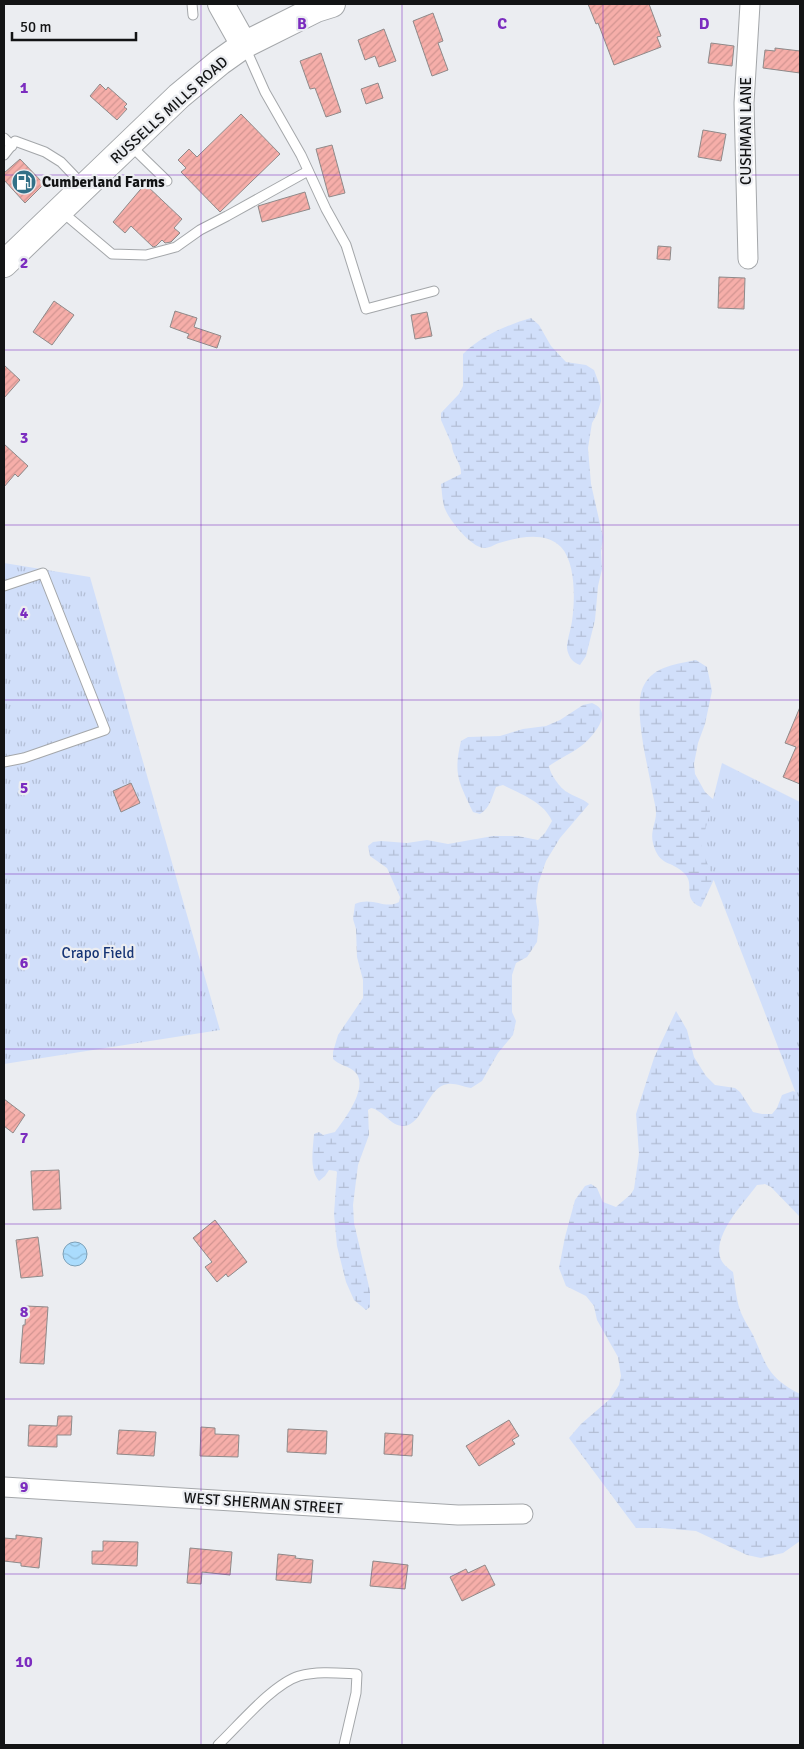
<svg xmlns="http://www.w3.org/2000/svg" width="804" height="1749" viewBox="0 0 804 1749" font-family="Signika,sans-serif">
<defs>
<pattern id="wetland-marsh" width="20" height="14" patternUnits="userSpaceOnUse" patternTransform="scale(1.25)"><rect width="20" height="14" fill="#d1dffa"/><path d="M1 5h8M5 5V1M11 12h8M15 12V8" fill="none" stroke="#b3bed5"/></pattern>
<pattern id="park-tufts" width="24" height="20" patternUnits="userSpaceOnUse" patternTransform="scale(1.25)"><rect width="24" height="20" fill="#d1dffa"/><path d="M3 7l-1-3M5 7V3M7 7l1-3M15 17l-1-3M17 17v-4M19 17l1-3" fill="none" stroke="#b3bed5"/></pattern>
<pattern id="water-waves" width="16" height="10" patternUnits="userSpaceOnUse" patternTransform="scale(1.25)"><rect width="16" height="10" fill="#aadcfd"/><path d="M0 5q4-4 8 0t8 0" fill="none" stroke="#91bcd8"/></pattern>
<pattern id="building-hatch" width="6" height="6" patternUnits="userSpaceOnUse" patternTransform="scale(1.25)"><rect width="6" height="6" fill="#f6aea9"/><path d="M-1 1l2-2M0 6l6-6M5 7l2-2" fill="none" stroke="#d29591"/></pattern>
</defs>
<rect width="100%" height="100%" fill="#ebedf1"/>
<!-- wetland -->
<g fill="url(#wetland-marsh)">
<path d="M531 318 539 325 551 346 566 362 586 365 594 370 600 386 601 401 597 414 592 423 588 448 591 484 603 537 601 552 602 569 598 586 595 620 586 656 580 665C572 662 568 656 567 648 567 640 571 629 572 621 575 601 576 563 561 547 546 531 518 537 499 543 495 544 490 548 485 548 472 549 447 518 444 506 442 499 442 491 441 484L461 474C462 463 452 456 452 445L441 420V413L459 394 463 386V354C481 336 507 325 531 318Z"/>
<path d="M696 660 707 667 712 691 705 724 698 743 694 764 695 774 705 792 724 809 716 875 701 907C681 899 696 884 684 873 671 860 659 867 653 843 650 832 656 823 656 813 656 806 653 797 652 790 648 766 632 706 644 685 654 666 677 664 696 660Z"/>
<path d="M592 703C612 711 598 729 588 740 579 750 560 758 549 766 550 774 560 788 567 792 575 797 582 798 589 804L560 838 546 861 538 884 536 901 539 921 537 942 527 957 516 963 512 975V1012L516 1021 513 1035 498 1053 482 1081 471 1088C464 1087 455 1083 448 1084 427 1086 424 1124 404 1126 391 1127 383 1110 371 1108L368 1110 369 1135 358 1165 353 1205 354 1223 370 1291V1307L366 1310 354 1300 346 1282 337 1246 334 1214 337 1172 336 1171 329 1170 325 1176 319 1181C309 1169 313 1149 314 1134L319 1132 323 1135 335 1132C344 1120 371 1085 354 1071 348 1066 339 1065 333 1059V1052L338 1035 363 998V980L357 957 356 929 353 919 355 904C373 896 385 910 399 902L400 897 387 868 370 856 368 846 373 842 381 841 407 843 427 840 448 844 493 836H518L538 840 545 833 552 821C544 802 520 794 503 785L496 787C492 797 490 808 480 814L473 812C459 782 453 775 461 741L468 737 500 736 523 729 546 726 560 720 583 705Z"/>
<path d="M676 1011 687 1030 694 1057 706 1076 715 1085 735 1088 740 1092 753 1112 762 1114H772L777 1108 782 1095 793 1091 800 1094V1217L771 1187 765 1184 757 1185C744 1203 714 1233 720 1257 722 1264 728 1268 733 1272 735 1284 736 1298 740 1310 743 1319 749 1327 753 1335 767 1366 767 1377 800 1394V1541L783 1553 761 1558 747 1555 696 1531 661 1528H636L569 1438 581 1424 610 1399 619 1385 621 1376 618 1357 597 1320 594 1306 586 1296 566 1286 559 1268 565 1237 575 1200 585 1186 591 1184 597 1188 603 1202 616 1207 631 1194 634 1189 639 1154 636 1114 654 1058Z"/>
</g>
<!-- park -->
<g fill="url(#park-tufts)">
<polygon points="4,563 90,577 220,1030 4,1064"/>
<polygon points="722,763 800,802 800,1104 701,847"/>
</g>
<!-- water -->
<circle fill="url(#water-waves)" stroke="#7da0b7" cx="75" cy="1254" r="12"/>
<!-- building -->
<g fill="url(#building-hatch)" stroke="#8f8a8a">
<polygon points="588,4 649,4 661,36 657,37 661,47 614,65 598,23 596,24"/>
<polygon points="433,13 443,41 438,43 448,70 432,76 413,21"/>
<polygon points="384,29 396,61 379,67 375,56 365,60 358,40"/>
<polygon points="711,43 734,46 732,66 708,63"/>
<polygon points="775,48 800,51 800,73 763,68 765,50 775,51"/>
<polygon points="321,53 341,112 326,117 315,88 310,89 300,61"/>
<polygon points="378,83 383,98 366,104 361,89"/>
<polygon points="100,84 106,90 108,87 127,104 124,107 127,109 117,120 90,96"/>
<polygon points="241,114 280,154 220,212 181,172 186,168 178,160 189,149 197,157"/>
<polygon points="703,130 726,134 721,161 698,157"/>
<polygon points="332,145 345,193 329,197 316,149"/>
<polygon points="20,159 44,184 25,203 4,180 4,173"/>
<polygon points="145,184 182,219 174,228 180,233 171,242 165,243 162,240 156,246 153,247 131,226 125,233 113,222"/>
<polygon points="305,192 310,209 262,222 258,206"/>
<polygon points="658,246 671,247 670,260 657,259"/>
<polygon points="719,277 745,278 744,309 718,308"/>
<polygon points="54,301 74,315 52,345 33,332"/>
<polygon points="175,311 197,318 194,327 221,336 217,348 187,338 189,334 170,327"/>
<polygon points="427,312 432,336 415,339 411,315"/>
<polygon points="4,365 20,380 4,398"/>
<polygon points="4,444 28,466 18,477 15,474 4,487"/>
<polygon points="800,707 800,784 783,777 796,747 785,743"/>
<polygon points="131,783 140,803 121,812 113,791"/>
<polygon points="4,1099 25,1115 13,1133 4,1126"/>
<polygon points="59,1170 61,1209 33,1210 31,1171"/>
<polygon points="215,1220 247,1262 228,1277 226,1274 217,1282 205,1267 212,1262 193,1238"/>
<polygon points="38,1237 43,1276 21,1278 16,1240"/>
<polygon points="26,1306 48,1307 44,1364 20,1363 23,1325 25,1325"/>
<polygon points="58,1416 72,1416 71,1435 57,1435 57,1447 28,1446 29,1425 57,1426"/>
<polygon points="509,1420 519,1436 512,1440 515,1444 479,1466 466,1446"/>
<polygon points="201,1427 215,1428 215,1434 239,1435 238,1457 200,1456"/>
<polygon points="288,1429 327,1431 326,1454 287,1452"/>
<polygon points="119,1430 156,1432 154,1456 117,1454"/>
<polygon points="385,1433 413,1435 412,1456 384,1454"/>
<polygon points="16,1535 42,1538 39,1568 21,1566 21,1563 4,1561 4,1538 16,1539"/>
<polygon points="103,1541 138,1542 137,1566 92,1564 92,1551 103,1551"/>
<polygon points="190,1548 232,1552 230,1575 202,1572 201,1584 187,1583"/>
<polygon points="278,1554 296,1556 295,1558 313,1560 311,1583 276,1580"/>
<polygon points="373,1561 408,1565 405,1589 370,1586"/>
<polygon points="485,1565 495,1585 462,1601 450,1577 466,1569 468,1573"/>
</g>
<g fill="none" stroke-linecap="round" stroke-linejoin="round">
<defs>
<g id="lane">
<polyline points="192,4 193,15"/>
<polyline points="245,47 265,92 301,155 326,209 346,245 366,309 434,291"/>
<polyline points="4,138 12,146"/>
<polyline points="130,145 167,181"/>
<polyline points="4,155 15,141 45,152 61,162 83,185"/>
<polyline points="61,211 112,254 146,255 176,247 200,230 227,216 308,171"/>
<polyline points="4,586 43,573 105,730 24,758 4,762"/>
<path d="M218 1745C239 1725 273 1684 299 1676 318 1671 337 1673 357 1674L356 1693 344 1745"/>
</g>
<g id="street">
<polyline points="748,259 744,103 750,4"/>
<polyline points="4,1487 458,1515 523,1514"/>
</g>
<g id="secondary">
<polyline points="221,4 244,45"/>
<polyline points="4,264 179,96 220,62 244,45 316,9 332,4"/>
</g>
</defs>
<!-- lane casing -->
<use href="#lane" stroke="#a4a7aa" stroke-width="11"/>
<!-- street casing -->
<use href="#street" stroke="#a4a7aa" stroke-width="21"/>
<!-- secondary casing -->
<use href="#secondary" stroke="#a4a7aa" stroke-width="28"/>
<!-- lane -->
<use href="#lane" stroke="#fff" stroke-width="9"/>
<!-- street -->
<use href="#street" stroke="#fff" stroke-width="19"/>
<!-- secondary -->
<use href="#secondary" stroke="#fff" stroke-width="26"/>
</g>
<!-- grid -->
<path fill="none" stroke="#7b2cbf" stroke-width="1" stroke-opacity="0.55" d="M201 4V1745M402 4V1745M603 4V1745M4 175H800M4 350H800M4 525H800M4 700H800M4 874H800M4 1049H800M4 1224H800M4 1399H800M4 1574H800"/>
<!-- icons -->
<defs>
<symbol id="fuel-disc" viewBox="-11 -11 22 22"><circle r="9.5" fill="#337087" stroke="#ebedf1"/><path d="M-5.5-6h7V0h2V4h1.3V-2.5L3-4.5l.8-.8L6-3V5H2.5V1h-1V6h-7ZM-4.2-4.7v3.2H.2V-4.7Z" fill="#fff"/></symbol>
</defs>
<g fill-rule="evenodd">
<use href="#fuel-disc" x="10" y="168" width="28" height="28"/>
</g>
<g text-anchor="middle" stroke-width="4.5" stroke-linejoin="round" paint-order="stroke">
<!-- street labels -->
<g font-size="15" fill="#131415" stroke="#ebedf1">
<text transform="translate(169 110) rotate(-42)" y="5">RUSSELLS MILLS ROAD</text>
<text transform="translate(746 131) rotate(-90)" y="5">CUSHMAN LANE</text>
<text transform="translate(263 1503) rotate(4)" y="5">WEST SHERMAN STREET</text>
</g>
<!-- poi labels -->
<g font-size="15" font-weight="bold" fill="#131415" stroke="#ebedf1" text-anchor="start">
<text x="42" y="187">Cumberland Farms</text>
</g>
<!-- park labels -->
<g font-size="15" fill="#163575" stroke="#ebedf1">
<text x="98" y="958">Crapo Field</text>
</g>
</g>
<g font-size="16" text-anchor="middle" font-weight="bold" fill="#7b2cbf" stroke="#ebedf1" stroke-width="4.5" stroke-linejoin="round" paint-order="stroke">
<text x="302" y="29">B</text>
<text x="502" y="29">C</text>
<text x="704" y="29">D</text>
<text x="24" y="93">1</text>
<text x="24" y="268">2</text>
<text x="24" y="443">3</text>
<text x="24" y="618">4</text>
<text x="24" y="793">5</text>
<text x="24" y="968">6</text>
<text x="24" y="1143">7</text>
<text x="24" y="1317">8</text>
<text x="24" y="1492">9</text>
<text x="24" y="1667">10</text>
</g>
<!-- border -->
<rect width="804" height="1749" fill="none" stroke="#131415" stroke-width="10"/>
<!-- scale -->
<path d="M12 32v8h124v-8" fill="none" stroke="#131415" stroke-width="2.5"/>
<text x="20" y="32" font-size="15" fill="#131415" stroke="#ebedf1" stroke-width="4" paint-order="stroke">50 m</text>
</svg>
